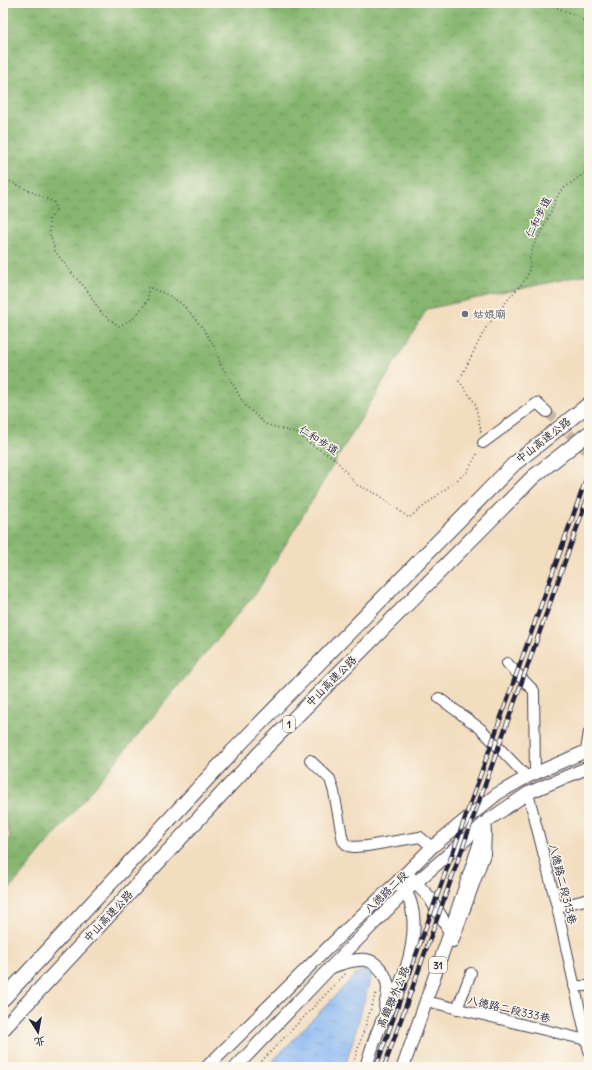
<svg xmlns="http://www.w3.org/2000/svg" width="592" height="1070" viewBox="0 0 592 1070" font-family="Delius,'LXGW WenKai TC',sans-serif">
<defs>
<pattern id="forest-crowns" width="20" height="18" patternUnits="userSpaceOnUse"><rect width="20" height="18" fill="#86b670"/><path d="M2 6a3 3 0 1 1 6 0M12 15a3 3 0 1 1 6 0" fill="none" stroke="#6d945d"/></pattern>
<pattern id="water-ripples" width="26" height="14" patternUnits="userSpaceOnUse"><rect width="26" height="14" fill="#88b7f3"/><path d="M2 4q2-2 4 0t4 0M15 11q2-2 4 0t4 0" fill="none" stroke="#6f94c6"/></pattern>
</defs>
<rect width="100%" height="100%" fill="#fbf7ec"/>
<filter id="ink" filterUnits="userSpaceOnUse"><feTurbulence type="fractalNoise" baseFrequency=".025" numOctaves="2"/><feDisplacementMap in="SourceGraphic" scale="8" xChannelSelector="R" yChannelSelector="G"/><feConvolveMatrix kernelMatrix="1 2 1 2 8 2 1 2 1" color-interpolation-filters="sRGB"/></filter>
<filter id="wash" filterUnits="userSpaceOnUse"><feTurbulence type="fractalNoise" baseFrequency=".012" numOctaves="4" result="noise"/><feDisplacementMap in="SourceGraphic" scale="16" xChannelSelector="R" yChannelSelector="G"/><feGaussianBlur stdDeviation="0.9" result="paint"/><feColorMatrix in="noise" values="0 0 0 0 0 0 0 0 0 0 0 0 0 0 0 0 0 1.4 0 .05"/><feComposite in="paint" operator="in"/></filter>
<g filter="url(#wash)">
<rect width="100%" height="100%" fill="#f3ddbf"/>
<!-- forest -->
<polygon fill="url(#forest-crowns)" stroke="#546c56" points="3,3 589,3 589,274 427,309 258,590 3,897 3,845 10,837 3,807"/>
<!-- water -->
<polygon fill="url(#water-ripples)" stroke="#556c97" points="365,970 372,974 345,1067 267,1067 357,973"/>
</g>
<g filter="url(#ink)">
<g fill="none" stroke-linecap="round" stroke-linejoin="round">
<!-- minor-tunnel -->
<polyline stroke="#c9b8a5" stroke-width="10" stroke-dasharray="10 5" stroke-linecap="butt" points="547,412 589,453"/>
<defs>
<g id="minor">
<polyline points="483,443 537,403 547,412"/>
<polyline points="507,663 534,691 535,774"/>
<polyline points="439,698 481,729 527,777"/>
<polyline points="586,751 589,732"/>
<polyline points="310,760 330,779 334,792 343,841 348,846 354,847 367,846 420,837 432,847"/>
<polyline points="528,793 557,907 589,1051"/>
<polyline points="557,907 589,899"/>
<polyline points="453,942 485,854 486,832"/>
<polyline points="574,986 589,986"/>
<polyline points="426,1001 586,1040"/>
<polyline points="457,1009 471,973"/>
</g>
<g id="major">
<polyline points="450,932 487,821"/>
<path d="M332 967C342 963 354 959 366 960 378 962 387 976 388 988 388 994 387 1000 385 1006"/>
<polyline points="207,1067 348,928 398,881 432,847 497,794 527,777 589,750"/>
<polyline points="236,1067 329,969 406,891 487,821 528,793 589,767"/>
<path d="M366 1067C370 1054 374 1040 380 1026 386 1011 395 997 401 982 413 955 422 910 401 885"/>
<polyline points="403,1067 450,932 430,898 410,877"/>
</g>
<g id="highway">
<polyline points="3,999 232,752 514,464 589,404"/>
<polyline points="3,1029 258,755 533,477 589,433"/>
</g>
</defs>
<!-- minor casing -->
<use href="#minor" stroke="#413e4f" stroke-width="12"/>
<!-- major casing -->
<use href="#major" stroke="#413e4f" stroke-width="14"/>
<!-- highway casing -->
<use href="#highway" stroke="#413e4f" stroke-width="16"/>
<!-- path -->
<g stroke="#413e4f" stroke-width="1.5" stroke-dasharray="1 3" stroke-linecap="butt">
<polyline points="481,3 482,8 493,3"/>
<polyline points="546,3 574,15 589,24"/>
<polyline points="3,178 55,203 56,210 49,220 50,234 55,251 70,271 87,290 102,314 119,326 134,318 148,300 148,287 168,295 182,304 203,328 217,351 220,364 230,379 244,404 265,424 296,433 315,447 334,458 357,485 379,495 409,518 467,472 478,452"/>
<polyline points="481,432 475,403 459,381 485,329 510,297 525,280 529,272 530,259 533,246 542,231 560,191 589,170"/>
<polyline points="256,1067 346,973"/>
<polyline points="352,1067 376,993"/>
</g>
<!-- minor -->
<use href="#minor" stroke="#fff" stroke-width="10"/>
<!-- major -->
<use href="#major" stroke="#fff" stroke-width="12"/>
<!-- highway -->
<use href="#highway" stroke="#fff" stroke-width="14"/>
<defs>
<g id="rail">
<polyline points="376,1067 589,471"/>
<polyline points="384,1067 589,494"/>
</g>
</defs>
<!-- rail casing -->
<use href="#rail" stroke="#22223b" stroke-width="4.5"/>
<!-- rail -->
<use href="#rail" stroke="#fbf7ec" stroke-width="3" stroke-dasharray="9" stroke-linecap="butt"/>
</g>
</g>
<!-- markers -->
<circle fill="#6b7280" stroke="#fbf7ec" stroke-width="1.5" cx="465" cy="314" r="4"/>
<g text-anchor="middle" stroke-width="3" stroke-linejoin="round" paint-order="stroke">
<!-- shield labels -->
<g fill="#fbf7ec" stroke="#636270" stroke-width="1">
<rect x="283" y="716" width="12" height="16" rx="3"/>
<rect x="429" y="957" width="18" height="16" rx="3"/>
</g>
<g font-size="10" font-weight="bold" fill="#22223b">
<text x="289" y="728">1</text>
<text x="438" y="969">31</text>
</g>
<!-- street labels -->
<g font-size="11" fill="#22223b" stroke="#fbf7ec">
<text transform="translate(538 217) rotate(-64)" y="4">仁和步道</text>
<text transform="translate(319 440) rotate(33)" y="4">仁和步道</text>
<text transform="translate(543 440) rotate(-38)" y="4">中山高速公路</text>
<text transform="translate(331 681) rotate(-45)" y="4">中山高速公路</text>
<text transform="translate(563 884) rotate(76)" y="4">八德路二段313巷</text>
<text transform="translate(386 892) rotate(-44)" y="4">八德路二段</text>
<text transform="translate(108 916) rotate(-47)" y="4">中山高速公路</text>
<text transform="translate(393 997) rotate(-67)" y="4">高鐵聯外公路</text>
<text transform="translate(509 1009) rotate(13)" y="4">八德路二段333巷</text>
</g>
<!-- worship labels -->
<g font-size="11" fill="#5b616d" stroke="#fbf7ec" text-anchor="start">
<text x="473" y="318">姑娘廟</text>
</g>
</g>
<!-- margin -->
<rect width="592" height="1070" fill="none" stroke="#fbf7ec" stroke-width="16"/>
<!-- north arrow -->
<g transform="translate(38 1032) rotate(169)" stroke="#fbf7ec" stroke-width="3" paint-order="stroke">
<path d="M0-3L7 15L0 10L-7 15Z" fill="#22223b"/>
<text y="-6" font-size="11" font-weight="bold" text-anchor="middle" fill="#22223b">北</text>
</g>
</svg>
